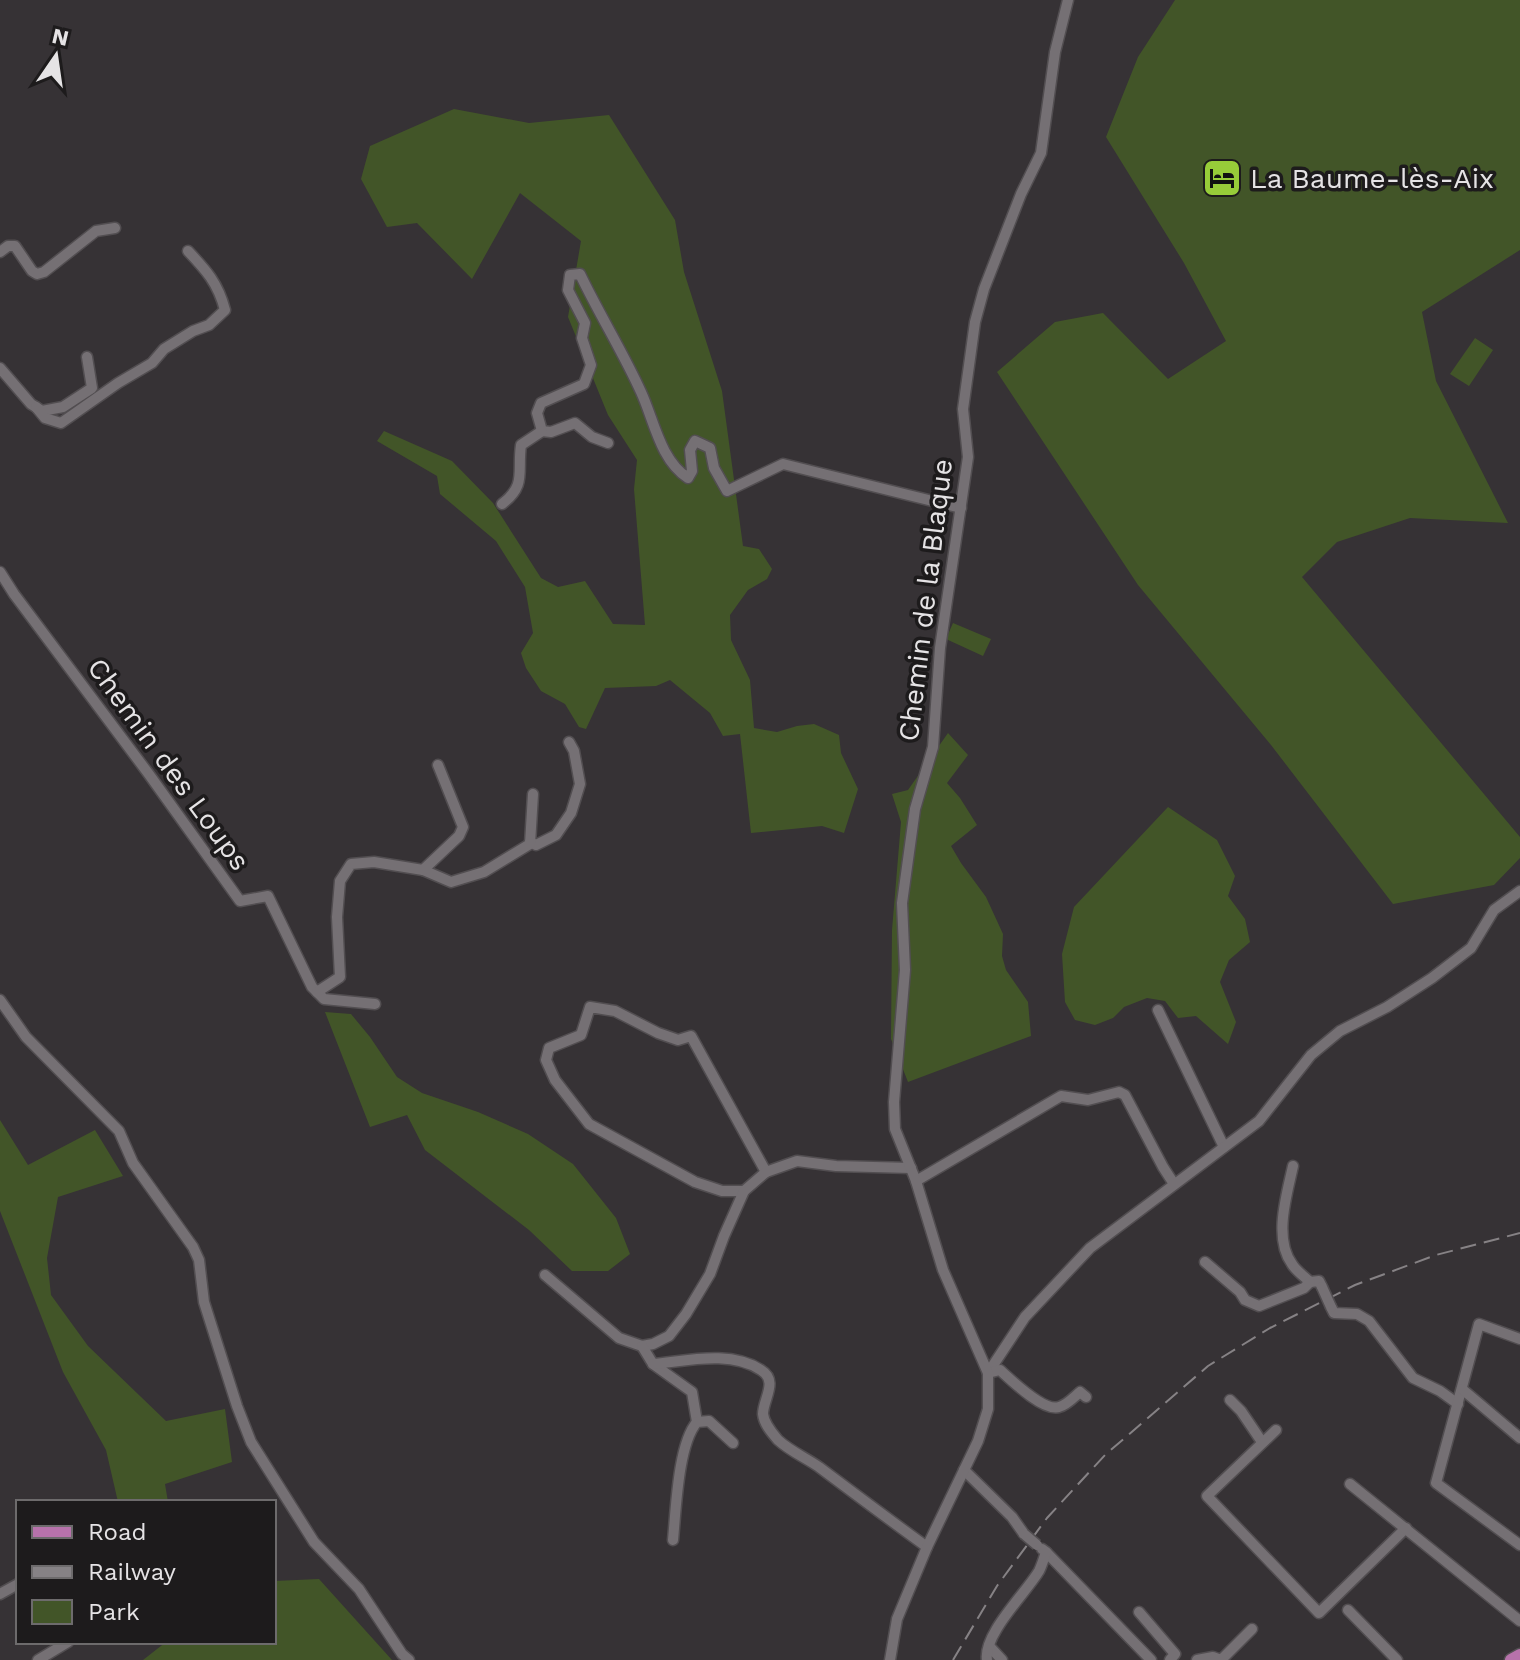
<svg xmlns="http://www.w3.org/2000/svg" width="1520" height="1660" viewBox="0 0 1520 1660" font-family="'Work Sans',sans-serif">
<rect width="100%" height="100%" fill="#363235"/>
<!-- green -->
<g fill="#425528">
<polygon points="1175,0 1520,0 1520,250 1422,312 1436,381 1508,523 1410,518 1337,542 1302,577 1520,837 1520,858 1494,885 1393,904 1271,745 1138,585 997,372 1055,322 1103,313 1168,379 1226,341 1184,263 1106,137 1138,57"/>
<polygon points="454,109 529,123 609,115 675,220 684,272 722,391 743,546 759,549 772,569 767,579 748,590 730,615 731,640 750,680 754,728 777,732 797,726 814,724 839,735 841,753 858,789 844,833 822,826 751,833 740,734 723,736 710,713 670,680 656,686 605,688 586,729 579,727 565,704 541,691 526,668 521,653 533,633 525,587 496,541 440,494 437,476 377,441 384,431 452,461 493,503 541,578 558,587 585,581 613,624 645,625 634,489 637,460 608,415 568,317 581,241 520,193 472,279 417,223 387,227 361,179 370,146"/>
<polygon points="1475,338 1493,350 1469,386 1450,374"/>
<polygon points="953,623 991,639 983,656 946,639"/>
<polygon points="948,733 968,755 947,783 960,798 977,825 951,846 961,863 986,897 1003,934 1002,956 1006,970 1028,1002 1031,1036 908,1082 891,1039 892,930 901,822 892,794 908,790"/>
<polygon points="1168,807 1217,840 1235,876 1228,896 1245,919 1250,942 1229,960 1220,982 1236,1022 1228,1044 1196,1016 1178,1018 1165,1001 1147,998 1124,1007 1113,1018 1095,1025 1075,1020 1065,1002 1062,954 1074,907"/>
<polygon points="325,1012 351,1014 370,1037 397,1077 422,1093 478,1112 528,1134 573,1164 616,1218 630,1254 608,1271 572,1271 529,1230 425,1150 407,1115 370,1127"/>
<polygon points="0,1120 28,1165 95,1130 123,1176 58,1197 47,1258 51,1295 88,1346 166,1421 225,1409 232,1462 165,1484 168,1502 118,1502 106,1450 63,1372 0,1211"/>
<polygon points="319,1579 392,1660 143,1660 166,1642 274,1642 274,1581"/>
</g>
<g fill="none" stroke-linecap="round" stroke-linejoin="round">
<defs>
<g id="minor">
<polyline points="0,252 8,246 15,246 32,271 37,274 44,272 96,231 115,228"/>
<polyline points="0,368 31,404 42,411 63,407 92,388 87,357"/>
<path d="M36 407 45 418 61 423 118 383 152 363 164 349 193 331 209 325 225 310C218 283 206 270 188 251"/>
<path d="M608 443 592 437 575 423 551 432 542 431 537 413 541 403 584 384 591 365 582 338 585 323 568 290 570 275 580 274C599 314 623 352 641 392 654 420 660 460 688 478L692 471 690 450 695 441 710 448 714 468 727 491 783 464 961 508"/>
<path d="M502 504C527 485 517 472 521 445L542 431"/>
<polyline points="0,572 14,594 148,773 240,901 268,896 312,987 324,999 375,1004"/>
<polyline points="530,842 536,845 556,835 571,813 580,784 574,751 569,742"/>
<polyline points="423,870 451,882 484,872 530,844 533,794"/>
<polyline points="317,992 340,977 337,917 340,881 351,864 374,862 423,870 459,836 463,827 438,765"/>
<polyline points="0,1000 26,1037 119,1131 133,1163 193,1247 199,1260 204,1302 237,1406 251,1442 314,1542 359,1589 402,1654 409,1660"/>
<polyline points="1158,1010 1224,1147"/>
<path d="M1293 1166C1287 1194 1273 1238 1292 1264 1296 1271 1304 1276 1310 1282L1319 1281 1322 1287"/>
<polyline points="916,1181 1061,1096 1088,1100 1119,1092 1125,1095 1163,1167 1174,1184"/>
<polyline points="744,1191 722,1191 695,1182 589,1124 555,1080 546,1060 549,1048 581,1035 590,1007 615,1011 658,1033 678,1040 691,1036 766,1172"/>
<polyline points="1205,1262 1240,1292 1245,1300 1259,1306 1304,1288 1310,1282"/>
<polyline points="545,1275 619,1338 642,1346 653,1344 669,1336 686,1314 710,1274 724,1236 744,1191 766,1172 797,1161 836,1166 911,1168"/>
<polyline points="1331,1307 1334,1313 1357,1314 1369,1321 1413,1378 1440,1391 1458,1404"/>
<polyline points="1520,1339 1479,1324 1436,1483 1520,1545"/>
<polyline points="642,1346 653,1364 692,1392 697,1422"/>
<path d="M653 1364C687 1361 730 1350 761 1370 779 1381 763 1399 763 1414 764 1424 772 1433 778 1440 790 1451 806 1458 819 1467 855 1494 891 1521 927 1547"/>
<polyline points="988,1373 1025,1317 1090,1248 1259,1121 1311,1055 1340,1031 1387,1007 1432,978 1471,948 1494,910 1520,891"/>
<path d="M988 1373 1000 1370C1011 1380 1044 1412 1059 1407 1067 1405 1074 1397 1080 1392L1086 1397"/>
<polyline points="1462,1389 1520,1438"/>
<polyline points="1230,1400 1241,1411 1262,1442"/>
<polyline points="1276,1430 1207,1496 1319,1613 1406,1528"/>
<polyline points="964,1470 1012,1517 1024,1534"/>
<polyline points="1350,1484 1520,1621"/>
<path d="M673 1540C676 1509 678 1444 697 1422L709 1421 733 1443"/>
<polyline points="1046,1552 1151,1660"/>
<polyline points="0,1594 18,1584"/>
<polyline points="1348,1610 1397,1660"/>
<polyline points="1139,1612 1175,1654 1170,1660"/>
<polyline points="989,1646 1002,1660"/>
<polyline points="38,1660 68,1642"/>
<polyline points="890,1660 897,1619 927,1547 978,1441 988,1409 988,1373 943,1270 916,1181 895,1129 894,1102 905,970 902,903 915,809 933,747 940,648 968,457 963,409 975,322 984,289 1021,194 1041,153 1055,52 1068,0"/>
<path d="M987 1660C983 1634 1026 1593 1039 1571 1042 1565 1044 1558 1046 1552L1042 1549"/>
<polyline points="1197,1660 1213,1657 1221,1660 1252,1629"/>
</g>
<polyline id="major" points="1511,1660 1520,1655"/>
</defs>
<!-- minor casing -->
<use href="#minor" stroke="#524e51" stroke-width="13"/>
<!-- major casing -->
<use href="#major" stroke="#524e51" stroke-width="15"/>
<!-- minor -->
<use href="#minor" stroke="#757074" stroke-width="10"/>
<!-- major -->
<use href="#major" stroke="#b772ab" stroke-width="12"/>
<!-- rail -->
<polyline stroke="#868285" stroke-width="2" stroke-dasharray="16 8" stroke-linecap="butt" points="953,1660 997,1586 1047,1518 1105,1455 1208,1366 1270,1328 1355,1285 1436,1255 1520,1233"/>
<defs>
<g id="minor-bridge">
<polyline points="1322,1287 1331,1307"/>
<polyline points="1024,1534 1037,1545"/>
</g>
</defs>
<!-- minor-bridge casing -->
<use href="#minor-bridge" stroke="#524e51" stroke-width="13" stroke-linecap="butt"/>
<!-- minor-bridge -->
<use href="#minor-bridge" stroke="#757074" stroke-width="10"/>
</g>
<!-- icons -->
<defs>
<symbol id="hotel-square" viewBox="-11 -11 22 22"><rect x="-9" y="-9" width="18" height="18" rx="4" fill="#97cc39" stroke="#1d1b1c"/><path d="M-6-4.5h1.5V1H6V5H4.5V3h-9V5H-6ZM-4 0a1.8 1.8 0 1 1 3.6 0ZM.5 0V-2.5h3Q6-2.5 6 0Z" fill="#111"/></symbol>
</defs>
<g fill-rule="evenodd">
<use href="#hotel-square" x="1200" y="156" width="44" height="44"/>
</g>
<g text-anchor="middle" stroke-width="7" stroke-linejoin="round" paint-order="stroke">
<!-- poi labels -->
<g font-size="28" fill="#e5e3e5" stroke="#1d1b1c" text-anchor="start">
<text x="1250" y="188">La Baume-lès-Aix</text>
</g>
<!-- street labels -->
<g font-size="28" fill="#e5e3e5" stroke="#1d1b1c">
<text transform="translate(925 600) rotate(-83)" y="10">Chemin de la Blaque</text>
<text transform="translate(169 764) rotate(54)" y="10">Chemin des Loups</text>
</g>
</g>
<!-- legend -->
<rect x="16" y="1500" width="260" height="144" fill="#1d1b1c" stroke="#6d6b6c" stroke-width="2"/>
<rect x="32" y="1526" width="40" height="12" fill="#b772ab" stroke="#6d6b6c" stroke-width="2"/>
<text x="88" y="1540" font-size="24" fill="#e5e3e5">Road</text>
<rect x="32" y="1566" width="40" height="12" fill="#868285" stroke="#6d6b6c" stroke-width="2"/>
<text x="88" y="1580" font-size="24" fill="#e5e3e5">Railway</text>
<rect x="32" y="1600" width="40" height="24" fill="#425528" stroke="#6d6b6c" stroke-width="2"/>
<text x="88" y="1620" font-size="24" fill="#e5e3e5">Park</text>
<!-- north arrow -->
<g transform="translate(56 56) rotate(13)" stroke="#1d1b1c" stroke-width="6" paint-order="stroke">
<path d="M0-6L14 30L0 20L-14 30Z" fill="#e5e3e5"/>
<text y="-12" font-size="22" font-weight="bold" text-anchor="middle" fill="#e5e3e5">N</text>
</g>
</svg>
